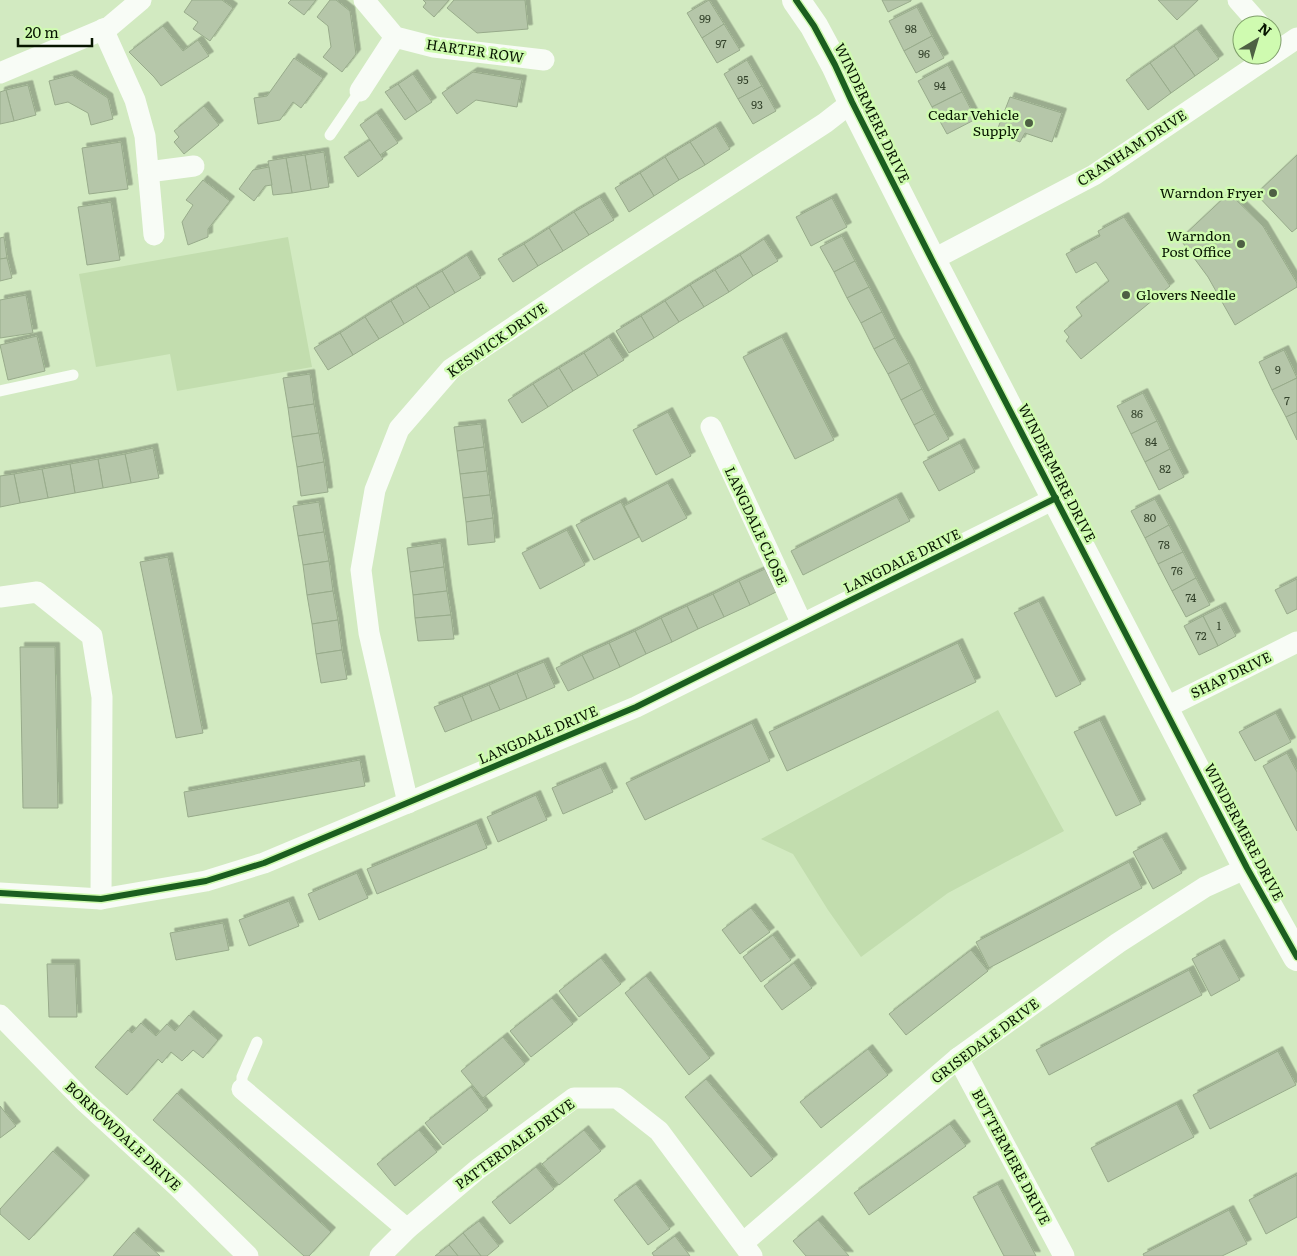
<svg xmlns="http://www.w3.org/2000/svg" width="1297" height="1256" viewBox="0 0 1297 1256" font-family="Literata,serif">
<defs>
<filter id="shadow"><feDropShadow dx="4.5" dy="-4.5" stdDeviation="0" flood-color="#0004"/></filter>
</defs>
<rect width="100%" height="100%" fill="#d2eac1"/>
<!-- green -->
<g fill="#c2ddae">
<polygon points="288,237 312,367 177,391 170,354 96,367 79,274"/>
<polygon points="998,710 1064,831 948,893 861,957 828,910 793,854 761,839"/>
</g>
<!-- building -->
<g fill="#b5c6a9" stroke="#98ab8b" filter="url(#shadow)">
<polygon points="192,0 222,0 233,8 210,41 193,29 198,22 184,12"/>
<polygon points="291,0 316,0 304,15 288,3"/>
<polygon points="330,0 336,0 350,11 356,54 342,72 323,57 331,47 328,26 317,17"/>
<polygon points="423,0 449,0 434,17 423,7 426,3"/>
<polygon points="454,0 525,0 528,29 477,33 447,8"/>
<polygon points="709,0 724,24 702,38 687,13"/>
<polygon points="882,0 911,0 911,1 888,12"/>
<polygon points="1158,0 1198,0 1177,20"/>
<polygon points="917,7 932,36 904,51 889,21"/>
<polygon points="724,24 740,50 717,63 702,38"/>
<polygon points="163,26 183,51 198,40 209,56 161,86 154,77 129,52"/>
<polygon points="1197,29 1219,59 1195,76 1174,46"/>
<polygon points="932,36 944,58 916,73 904,51"/>
<polygon points="1174,46 1195,76 1171,93 1150,63"/>
<polygon points="294,58 323,78 301,108 293,102 280,120 258,124 254,98 267,96"/>
<polygon points="747,60 762,86 738,99 724,74"/>
<polygon points="1150,63 1171,93 1148,110 1126,80"/>
<polygon points="948,65 962,92 932,107 918,81"/>
<polygon points="473,72 522,80 517,107 476,100 457,114 442,93"/>
<polygon points="413,74 432,102 417,112 398,84"/>
<polygon points="72,75 108,98 113,119 91,125 88,113 68,102 55,105 49,81"/>
<polygon points="398,84 417,112 405,120 385,92"/>
<polygon points="28,85 36,115 14,121 6,90"/>
<polygon points="762,86 776,111 753,124 738,99"/>
<polygon points="6,90 14,121 0,124 0,92"/>
<polygon points="962,92 976,119 947,134 932,107"/>
<polygon points="1010,97 1062,113 1052,142 1025,133 1020,142 996,133"/>
<polygon points="204,106 219,125 184,154 174,142 179,137 174,131"/>
<polygon points="377,113 398,143 380,155 360,125"/>
<polygon points="716,126 730,149 705,165 690,142"/>
<polygon points="370,140 383,159 358,177 344,157"/>
<polygon points="121,142 128,189 89,194 82,148"/>
<polygon points="690,142 705,165 679,180 665,157"/>
<polygon points="324,152 329,187 311,190 305,155"/>
<polygon points="305,155 311,190 292,193 286,158"/>
<polygon points="1297,155 1297,228 1292,232 1256,194"/>
<polygon points="665,157 679,180 654,196 640,173"/>
<polygon points="286,158 292,193 273,195 268,161"/>
<polygon points="269,167 272,185 265,186 254,201 239,189 253,170"/>
<polygon points="640,173 654,196 629,212 615,188"/>
<polygon points="203,180 230,201 208,229 208,237 188,245 182,222 193,205 186,200"/>
<polygon points="1229,193 1263,226 1297,283 1297,287 1235,325 1208,277 1180,239"/>
<polygon points="600,197 614,220 589,235 574,212"/>
<polygon points="832,198 847,227 811,246 796,217"/>
<polygon points="111,202 120,260 87,265 78,207"/>
<polygon points="574,212 589,235 563,251 549,228"/>
<polygon points="1124,217 1170,286 1081,359 1066,341 1069,337 1064,331 1082,316 1076,307 1109,281 1096,262 1076,273 1066,254 1100,236 1098,231"/>
<polygon points="549,228 563,251 538,266 524,244"/>
<polygon points="842,236 855,261 834,272 820,247"/>
<polygon points="4,237 7,258 0,259 0,238"/>
<polygon points="764,239 778,261 753,276 740,255"/>
<polygon points="524,244 538,266 513,282 498,259"/>
<polygon points="467,255 481,278 455,293 442,271"/>
<polygon points="740,255 753,276 729,292 715,270"/>
<polygon points="7,258 12,278 0,281 0,259"/>
<polygon points="855,261 869,287 847,298 834,272"/>
<polygon points="715,270 729,292 704,307 690,285"/>
<polygon points="442,271 455,293 430,308 416,286"/>
<polygon points="690,285 704,307 679,322 665,301"/>
<polygon points="416,286 430,308 404,324 391,301"/>
<polygon points="869,287 882,312 861,323 847,298"/>
<polygon points="26,295 33,333 0,338 0,300"/>
<polygon points="391,301 404,324 379,339 365,317"/>
<polygon points="665,301 679,322 654,338 641,316"/>
<polygon points="882,312 895,338 874,349 861,323"/>
<polygon points="641,316 654,338 629,353 616,331"/>
<polygon points="365,317 379,339 353,355 340,333"/>
<polygon points="340,333 353,355 328,370 314,348"/>
<polygon points="37,336 45,371 8,380 0,345"/>
<polygon points="609,337 624,360 598,376 584,353"/>
<polygon points="782,337 834,440 795,459 743,357"/>
<polygon points="895,338 909,363 888,374 874,349"/>
<polygon points="1284,350 1297,378 1272,390 1259,362"/>
<polygon points="584,353 598,376 573,391 559,368"/>
<polygon points="909,363 922,389 901,400 888,374"/>
<polygon points="559,368 573,391 548,407 533,384"/>
<polygon points="310,374 314,404 288,408 283,378"/>
<polygon points="1297,378 1297,412 1286,417 1272,390"/>
<polygon points="533,384 548,407 522,423 508,400"/>
<polygon points="922,389 935,414 914,425 901,400"/>
<polygon points="1143,393 1157,421 1131,434 1117,406"/>
<polygon points="314,404 319,433 292,437 288,408"/>
<polygon points="668,412 691,456 656,475 633,430"/>
<polygon points="1297,412 1297,440 1286,417"/>
<polygon points="935,414 949,439 928,451 914,425"/>
<polygon points="1157,421 1170,449 1145,462 1131,434"/>
<polygon points="481,424 484,447 457,451 454,427"/>
<polygon points="319,433 324,462 297,467 292,437"/>
<polygon points="960,443 975,472 939,491 923,462"/>
<polygon points="484,447 487,471 460,474 457,451"/>
<polygon points="153,448 159,478 131,483 125,454"/>
<polygon points="1170,449 1184,477 1159,490 1145,462"/>
<polygon points="125,454 131,483 103,488 98,459"/>
<polygon points="98,459 103,488 75,493 70,464"/>
<polygon points="324,462 328,492 301,496 297,467"/>
<polygon points="70,464 75,493 48,498 42,469"/>
<polygon points="42,469 48,498 20,503 14,474"/>
<polygon points="487,471 490,495 463,498 460,474"/>
<polygon points="14,474 20,503 0,507 0,476"/>
<polygon points="668,483 687,518 642,542 624,506"/>
<polygon points="490,495 493,518 466,522 463,498"/>
<polygon points="897,497 910,521 803,575 791,551"/>
<polygon points="1155,499 1169,525 1145,538 1131,511"/>
<polygon points="319,502 324,532 298,536 293,506"/>
<polygon points="621,502 639,537 594,560 576,525"/>
<polygon points="493,518 495,542 468,545 466,522"/>
<polygon points="1169,525 1183,552 1158,564 1145,538"/>
<polygon points="567,530 585,565 540,589 522,553"/>
<polygon points="324,532 329,561 303,565 298,536"/>
<polygon points="441,543 444,567 410,572 407,548"/>
<polygon points="1183,552 1196,578 1172,591 1158,564"/>
<polygon points="168,557 203,733 176,738 140,562"/>
<polygon points="329,561 333,591 307,595 303,565"/>
<polygon points="444,567 447,591 413,595 410,572"/>
<polygon points="765,569 776,592 750,605 739,581"/>
<polygon points="1196,578 1210,605 1186,617 1172,591"/>
<polygon points="1297,579 1297,609 1287,614 1275,590"/>
<polygon points="739,581 750,605 724,617 713,594"/>
<polygon points="333,591 338,620 312,624 307,595"/>
<polygon points="447,591 451,615 415,618 413,595"/>
<polygon points="713,594 724,617 698,629 687,606"/>
<polygon points="1039,601 1081,684 1056,697 1014,613"/>
<polygon points="687,606 698,629 672,642 661,618"/>
<polygon points="1221,607 1236,636 1218,646 1203,616"/>
<polygon points="451,615 454,639 418,641 415,618"/>
<polygon points="1203,616 1218,646 1199,655 1184,626"/>
<polygon points="661,618 672,642 646,654 635,631"/>
<polygon points="338,620 342,650 316,654 312,624"/>
<polygon points="635,631 646,654 620,667 609,643"/>
<polygon points="609,643 620,667 594,679 582,655"/>
<polygon points="958,643 976,682 787,771 769,732"/>
<polygon points="20,647 55,647 58,808 23,808"/>
<polygon points="342,650 347,679 321,683 316,654"/>
<polygon points="582,655 594,679 568,691 556,668"/>
<polygon points="544,662 555,687 527,699 517,673"/>
<polygon points="517,673 527,699 500,710 489,685"/>
<polygon points="489,685 500,710 472,721 462,696"/>
<polygon points="462,696 472,721 445,732 434,707"/>
<polygon points="1276,713 1291,742 1255,761 1239,732"/>
<polygon points="1100,720 1141,804 1116,816 1074,732"/>
<polygon points="752,723 770,761 645,820 626,783"/>
<polygon points="1287,753 1297,772 1297,831 1263,766"/>
<polygon points="360,760 365,786 188,817 184,792"/>
<polygon points="601,767 613,792 563,814 552,788"/>
<polygon points="536,795 547,820 498,842 487,817"/>
<polygon points="477,823 487,848 377,894 367,869"/>
<polygon points="1162,837 1182,873 1153,889 1133,852"/>
<polygon points="1129,862 1142,888 989,968 976,942"/>
<polygon points="357,873 368,898 319,920 308,894"/>
<polygon points="289,901 299,926 249,946 239,920"/>
<polygon points="751,908 770,932 740,954 722,930"/>
<polygon points="223,923 229,950 176,960 170,933"/>
<polygon points="773,935 791,960 761,982 743,957"/>
<polygon points="1220,944 1240,980 1211,996 1192,959"/>
<polygon points="971,950 988,971 906,1035 889,1014"/>
<polygon points="601,958 621,984 579,1017 559,991"/>
<polygon points="794,963 812,988 782,1010 764,986"/>
<polygon points="47,964 75,964 77,1017 49,1017"/>
<polygon points="1189,970 1202,995 1049,1075 1036,1050"/>
<polygon points="646,976 710,1058 689,1075 625,993"/>
<polygon points="552,998 573,1024 531,1057 510,1031"/>
<polygon points="189,1015 218,1040 203,1058 193,1050 182,1061 171,1052 162,1063 158,1059 127,1095 95,1067 128,1030 132,1033 141,1023 156,1036 167,1024 175,1031"/>
<polygon points="503,1037 525,1064 483,1098 461,1071"/>
<polygon points="868,1049 888,1075 821,1128 800,1102"/>
<polygon points="1278,1051 1296,1085 1210,1129 1193,1095"/>
<polygon points="706,1079 773,1159 751,1177 685,1097"/>
<polygon points="471,1087 488,1110 443,1145 425,1123"/>
<polygon points="177,1093 331,1232 309,1256 304,1256 153,1120"/>
<polygon points="1177,1104 1194,1137 1108,1182 1091,1148"/>
<polygon points="0,1106 16,1126 0,1138"/>
<polygon points="950,1124 966,1146 869,1215 854,1193"/>
<polygon points="419,1130 437,1152 395,1186 377,1164"/>
<polygon points="584,1130 601,1151 559,1185 542,1164"/>
<polygon points="53,1151 85,1180 29,1240 0,1214 0,1209"/>
<polygon points="536,1167 554,1189 510,1224 492,1202"/>
<polygon points="1297,1175 1297,1217 1266,1234 1249,1200"/>
<polygon points="636,1184 670,1229 648,1245 614,1200"/>
<polygon points="998,1184 1036,1256 1004,1256 973,1197"/>
<polygon points="1229,1210 1247,1244 1222,1256 1144,1256 1143,1254"/>
<polygon points="818,1220 849,1256 806,1256 793,1241"/>
<polygon points="479,1221 499,1246 487,1256 481,1256 463,1233"/>
<polygon points="134,1232 160,1256 113,1256"/>
<polygon points="463,1233 481,1256 458,1256 449,1245"/>
<polygon points="675,1236 690,1256 654,1256 652,1253"/>
<polygon points="449,1245 458,1256 435,1256"/>
</g>
<g fill="none" stroke-linecap="round" stroke-linejoin="round">
<!-- service -->
<g stroke="#f8fcf6" stroke-width="11">
<polyline points="330,135 360,91"/>
<polyline points="0,391 73,375"/>
<polyline points="242,1089 242,1077 257,1042"/>
</g>
<!-- minor -->
<g stroke="#f8fcf6" stroke-width="21">
<polyline points="364,0 395,37 434,47 544,60"/>
<polyline points="1238,0 1260,25"/>
<polyline points="103,29 135,100 145,136 154,235"/>
<polyline points="0,73 109,27 141,0"/>
<polyline points="360,91 395,37"/>
<polyline points="148,172 194,166"/>
<polyline points="932,260 1094,175 1297,38"/>
<polyline points="711,427 802,624"/>
<polyline points="0,597 37,592 92,636 102,697 101,899"/>
<polyline points="1165,708 1297,642"/>
<polyline points="408,803 369,633 361,570 375,490 399,429 451,369 591,275 825,123 852,102"/>
<polyline points="0,893 101,899 206,881 264,863 636,707 1056,498"/>
<polyline points="0,1015 83,1100 178,1187 248,1256"/>
<polyline points="958,1058 1064,1256"/>
<polyline points="242,1089 407,1229"/>
<polyline points="743,1243 958,1058 1118,943 1205,887 1247,868"/>
<polyline points="380,1256 407,1229 478,1169 574,1098 617,1098 659,1131 752,1256"/>
</g>
<!-- tertiary -->
<polyline stroke="#f8fcf6" stroke-width="28" points="796,0 814,26 835,65 852,102 932,260 1247,868 1297,957"/>
<defs>
<g id="cycleway">
<polyline points="796,0 814,26 835,65 852,102 932,260 1247,868 1297,957"/>
<polyline points="0,893 101,899 206,881 264,863 636,707 1056,498"/>
</g>
</defs>
<!-- cycleway casing -->
<use href="#cycleway" stroke="#cffbb0" stroke-width="9"/>
<!-- cycleway -->
<use href="#cycleway" stroke="#1b5e20" stroke-width="6"/>
</g>
<!-- markers -->
<g fill="#4e6044" stroke="#cffbb0" stroke-width="2">
<circle cx="1029" cy="123" r="5"/>
<circle cx="1273" cy="193" r="5"/>
<circle cx="1241" cy="244" r="5"/>
<circle cx="1126" cy="295" r="5"/>
</g>
<g text-anchor="middle" stroke-width="5" stroke-linejoin="round" paint-order="stroke">
<!-- number labels -->
<g font-size="11" fill="#32412a">
<text x="705" y="23">99</text>
<text x="911" y="33">98</text>
<text x="721" y="48">97</text>
<text x="924" y="58">96</text>
<text x="743" y="84">95</text>
<text x="940" y="90">94</text>
<text x="757" y="109">93</text>
<text x="1278" y="374">9</text>
<text x="1287" y="405">7</text>
<text x="1137" y="418">86</text>
<text x="1151" y="446">84</text>
<text x="1165" y="473">82</text>
<text x="1150" y="522">80</text>
<text x="1164" y="549">78</text>
<text x="1177" y="575">76</text>
<text x="1191" y="602">74</text>
<text x="1219" y="630">1</text>
<text x="1201" y="640">72</text>
</g>
<!-- street labels -->
<g font-size="14" fill="#071500" stroke="#cffbb0">
<text transform="translate(475 51) rotate(8)" y="5">HARTER ROW</text>
<text transform="translate(872 113) rotate(64)" y="5">WINDERMERE DRIVE</text>
<text transform="translate(1132 148) rotate(-33)" y="5">CRANHAM DRIVE</text>
<text transform="translate(497 340) rotate(-35)" y="5">KESWICK DRIVE</text>
<text transform="translate(1057 473) rotate(63)" y="5">WINDERMERE DRIVE</text>
<text transform="translate(756 526) rotate(65)" y="5">LANGDALE CLOSE</text>
<text transform="translate(902 561) rotate(-26)" y="5">LANGDALE DRIVE</text>
<text transform="translate(1231 675) rotate(-26)" y="5">SHAP DRIVE</text>
<text transform="translate(538 735) rotate(-23)" y="5">LANGDALE DRIVE</text>
<text transform="translate(1244 832) rotate(62)" y="5">WINDERMERE DRIVE</text>
<text transform="translate(985 1041) rotate(-37)" y="5">GRISEDALE DRIVE</text>
<text transform="translate(123 1136) rotate(43)" y="5">BORROWDALE DRIVE</text>
<text transform="translate(515 1144) rotate(-36)" y="5">PATTERDALE DRIVE</text>
<text transform="translate(1011 1157) rotate(62)" y="5">BUTTERMERE DRIVE</text>
</g>
<!-- poi labels -->
<g font-size="14" fill="#071500" stroke="#cffbb0" text-anchor="end">
<text x="1019" y="120">Cedar Vehicle<tspan x="1019" dy="16">Supply</tspan></text>
<text x="1263" y="198">Warndon Fryer</text>
<text x="1231" y="241">Warndon<tspan x="1231" dy="16">Post Office</tspan></text>
<text x="1136" y="300" text-anchor="start">Glovers Needle</text>
</g>
</g>
<!-- north arrow -->
<g transform="translate(1257 40) rotate(38)"><circle r="24" fill="#cffbb0" stroke="#7f9f6a"/>
<path d="M0-4L9 19L0 12L-9 19Z" fill="#4e6044"/>
<text y="-8" font-size="14" font-weight="bold" text-anchor="middle" fill="#071500">N</text>
</g>
<!-- scale -->
<path d="M18 38v8h74v-8" fill="none" stroke="#071500" stroke-width="2.5"/>
<text x="25" y="38" font-size="15" fill="#071500" stroke="#cffbb0" stroke-width="4" paint-order="stroke">20 m</text>
</svg>
